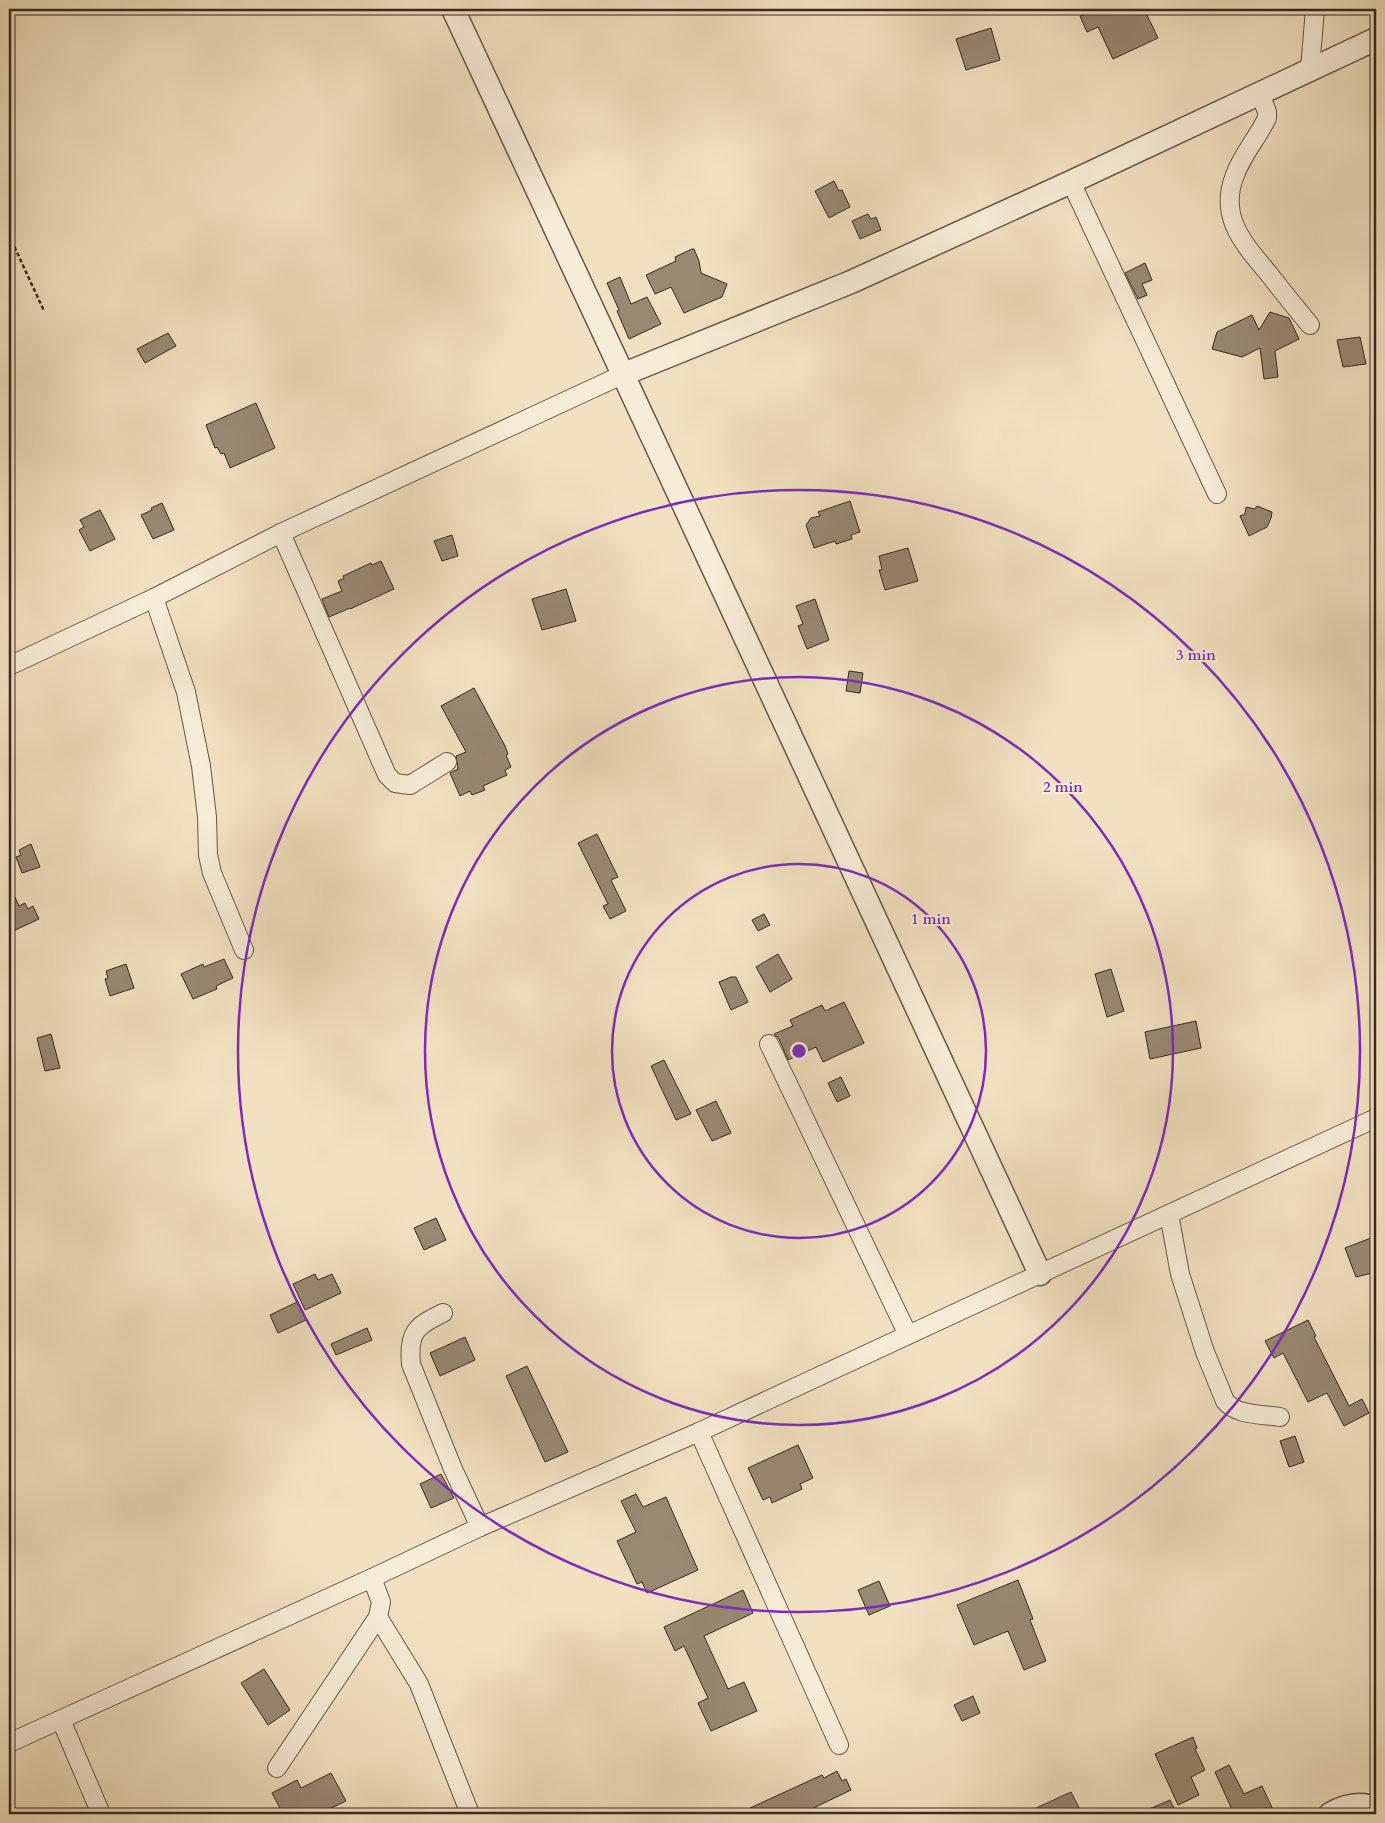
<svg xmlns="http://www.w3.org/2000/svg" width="1385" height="1823" viewBox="0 0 1385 1823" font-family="Cardo,serif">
<rect width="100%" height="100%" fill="#f2e1c1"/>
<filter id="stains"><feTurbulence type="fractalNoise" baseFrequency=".004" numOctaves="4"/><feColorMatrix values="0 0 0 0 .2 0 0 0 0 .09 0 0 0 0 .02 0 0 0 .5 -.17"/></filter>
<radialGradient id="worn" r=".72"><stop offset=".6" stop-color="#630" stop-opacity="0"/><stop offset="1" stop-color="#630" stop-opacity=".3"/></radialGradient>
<!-- building -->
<g fill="#988973" stroke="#372a1e">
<polygon points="1085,9 1144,9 1158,38 1113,59 1098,27 1087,32 1080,16 1087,14"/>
<polygon points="991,28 1000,60 966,70 956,39"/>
<polygon points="834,181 839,191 842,190 850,207 829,218 815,191"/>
<polygon points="868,214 871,219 876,217 881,230 860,239 852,221"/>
<polygon points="692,249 694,249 699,261 701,273 727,284 722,297 684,313 671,287 655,294 646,275 676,261 675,257"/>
<polygon points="1145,263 1152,280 1142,284 1147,295 1138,299 1125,273"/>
<polygon points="620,277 631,304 647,297 661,324 629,339 617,311 619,310 607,283"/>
<polygon points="1270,312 1289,318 1299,339 1275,351 1278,377 1264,379 1260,348 1242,357 1212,349 1217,332 1252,315 1259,330"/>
<polygon points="168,333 176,346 145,363 137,349"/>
<polygon points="1360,337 1366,364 1343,367 1337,340"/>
<polygon points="256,403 275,448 230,468 224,453 221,454 217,447 215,448 206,425"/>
<polygon points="850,501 860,532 851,535 852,539 836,544 835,541 814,548 806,525 811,518 820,516 818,512"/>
<polygon points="162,503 174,530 153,539 141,515 152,510 151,508"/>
<polygon points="1257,506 1272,512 1271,518 1267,527 1249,536 1240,516 1245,514 1246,507 1255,509"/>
<polygon points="100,510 115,539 90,551 79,530 84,527 80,520"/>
<polygon points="452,535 458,556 442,561 434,541"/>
<polygon points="908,548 918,581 885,590 879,570 882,570 879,556"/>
<polygon points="381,561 394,589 350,609 350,608 329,617 322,599 342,591 338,581 344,578 343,576 371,563 372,565"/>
<polygon points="566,589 576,621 542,630 532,599"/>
<polygon points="815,599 829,640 807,649 798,626 803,624 796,606"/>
<polygon points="849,671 863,673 860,693 846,691"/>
<polygon points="474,688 505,746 508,754 506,755 511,767 505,770 507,775 483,786 485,790 472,795 470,791 460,796 450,773 458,769 456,756 466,752 441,706"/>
<polygon points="597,834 618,877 611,880 626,911 610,919 603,906 608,904 578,843"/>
<polygon points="31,844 40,867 22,873 16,857 21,855 19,850"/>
<polygon points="9,884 19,906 25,903 28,909 33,906 39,919 9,933"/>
<polygon points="764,914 770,925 758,931 752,920"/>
<polygon points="778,954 792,979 770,992 756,967"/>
<polygon points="224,959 233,978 216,986 217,989 193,999 181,974 203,964 204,967"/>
<polygon points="126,964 134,988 110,996 105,979 108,978 106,971"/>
<polygon points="1111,969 1124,1011 1107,1017 1095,974"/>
<polygon points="731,977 736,977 748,1002 731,1010 719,982"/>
<polygon points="844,1002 864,1043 823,1062 816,1047 788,1060 779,1039 774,1034 793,1026 790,1020 822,1005 825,1011"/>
<polygon points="1196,1021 1201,1048 1150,1059 1145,1032"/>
<polygon points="51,1034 60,1068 45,1071 37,1038"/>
<polygon points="664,1060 691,1114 676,1120 651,1066"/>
<polygon points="841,1077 850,1096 837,1102 828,1083"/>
<polygon points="716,1101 731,1133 712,1141 696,1110"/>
<polygon points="436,1218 446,1240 424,1250 414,1228"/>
<polygon points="1376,1236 1376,1272 1356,1277 1345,1248"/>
<polygon points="315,1274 318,1280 332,1274 341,1293 305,1310 293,1284"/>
<polygon points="297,1302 306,1320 278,1333 270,1315"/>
<polygon points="1308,1320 1316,1336 1314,1337 1349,1406 1362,1399 1369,1413 1344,1426 1327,1393 1308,1402 1283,1353 1274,1358 1265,1341"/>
<polygon points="367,1328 372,1340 336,1355 331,1344"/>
<polygon points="465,1337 475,1360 440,1376 430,1353"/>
<polygon points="527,1366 568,1452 545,1462 506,1376"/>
<polygon points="1295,1436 1304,1462 1289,1467 1280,1441"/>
<polygon points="798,1445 813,1478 800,1484 802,1489 772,1503 770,1497 763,1500 748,1468"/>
<polygon points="441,1474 454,1498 431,1508 420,1484"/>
<polygon points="636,1494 643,1507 666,1497 698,1570 647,1593 642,1582 637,1584 617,1541 636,1532 621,1501"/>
<polygon points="1018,1580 1033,1619 1030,1620 1046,1661 1024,1670 1008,1631 974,1645 957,1605"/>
<polygon points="879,1581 890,1606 869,1615 858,1590"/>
<polygon points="743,1590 753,1613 704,1636 728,1689 744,1682 757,1711 711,1731 698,1703 708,1698 684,1646 675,1651 664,1627"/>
<polygon points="264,1669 290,1710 268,1725 241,1683"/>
<polygon points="973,1696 980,1713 962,1721 954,1705"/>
<polygon points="1193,1737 1197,1748 1195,1749 1205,1770 1191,1777 1199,1795 1178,1805 1155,1754"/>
<polygon points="1229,1765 1244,1794 1262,1786 1275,1814 1234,1814 1215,1772"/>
<polygon points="837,1771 842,1781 846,1779 851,1790 801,1814 737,1814 822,1775 824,1778"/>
<polygon points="331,1773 346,1801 319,1814 283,1814 272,1793 297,1780 301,1788"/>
<polygon points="1071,1792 1082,1814 1023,1814"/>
<polygon points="1170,1800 1177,1814 1138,1814"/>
</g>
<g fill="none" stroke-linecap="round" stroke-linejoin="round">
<defs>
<g id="minor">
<polyline points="1310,69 1315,9"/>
<path d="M1260 93 1267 112V118C1258 137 1242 155 1235 175 1218 217 1244 244 1269 274 1282 291 1296 308 1310 325"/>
<polyline points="1071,182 1217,494"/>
<polyline points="281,533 387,775 395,783 410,785 447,762"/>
<polyline points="154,598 186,692 201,766 207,817 208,855 212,873 244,950"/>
<polyline points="9,666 154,598 281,533 624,374"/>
<polyline points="769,1044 908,1335"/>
<path d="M1169 1214 1180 1274 1205 1352 1225 1401C1237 1416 1262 1414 1280 1417"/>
<path d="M443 1313C416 1326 408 1332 411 1364L453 1469 480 1527"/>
<polyline points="699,1432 839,1745"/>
<polyline points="378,1617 419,1684 470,1814"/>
<polyline points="61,1720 101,1814"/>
<polyline points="9,1743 372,1578 480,1527 699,1432 1376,1118"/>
<polyline points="277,1768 378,1617 381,1602 372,1578"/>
</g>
<g id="tertiary">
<path d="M453 9C650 430 844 853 1040 1274"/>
<polyline points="624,374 851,282 1071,182 1376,39"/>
<path d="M1330 1814C1344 1806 1360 1801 1376 1809"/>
</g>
</defs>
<!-- minor casing -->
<use href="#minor" stroke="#665847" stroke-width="20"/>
<!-- tertiary casing -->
<use href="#tertiary" stroke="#665847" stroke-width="25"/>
<!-- path -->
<polyline stroke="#372a1e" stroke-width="2.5" stroke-dasharray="4 2.5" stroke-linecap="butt" points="9,235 44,311"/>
<!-- minor -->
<use href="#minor" stroke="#f7ecd7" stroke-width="18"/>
<!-- tertiary -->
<use href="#tertiary" stroke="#f7ecd7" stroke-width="22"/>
</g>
<!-- distance rings -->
<g fill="none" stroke="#7b2cbf" stroke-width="2.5">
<circle cx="799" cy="1051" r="187"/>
<circle cx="799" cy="1051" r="374"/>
<circle cx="799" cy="1051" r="561"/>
</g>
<circle cx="799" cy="1051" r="8" fill="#7b2cbf" stroke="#f7ecd7" stroke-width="2.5"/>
<g font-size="15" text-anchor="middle" font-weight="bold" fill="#7b2cbf" stroke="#f7ecd7" stroke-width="4" stroke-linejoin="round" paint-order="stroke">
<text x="1196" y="660">3 min</text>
<text x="1063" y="792">2 min</text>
<text x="931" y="924">1 min</text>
</g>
<!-- margin -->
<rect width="1385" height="1823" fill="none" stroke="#f2e1c1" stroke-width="30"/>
<rect x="10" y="10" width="1365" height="1803" fill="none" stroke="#372a1e" stroke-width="2.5"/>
<rect x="15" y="15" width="1355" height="1793" fill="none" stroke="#372a1e"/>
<rect width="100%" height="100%" filter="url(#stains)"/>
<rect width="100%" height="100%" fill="url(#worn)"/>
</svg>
